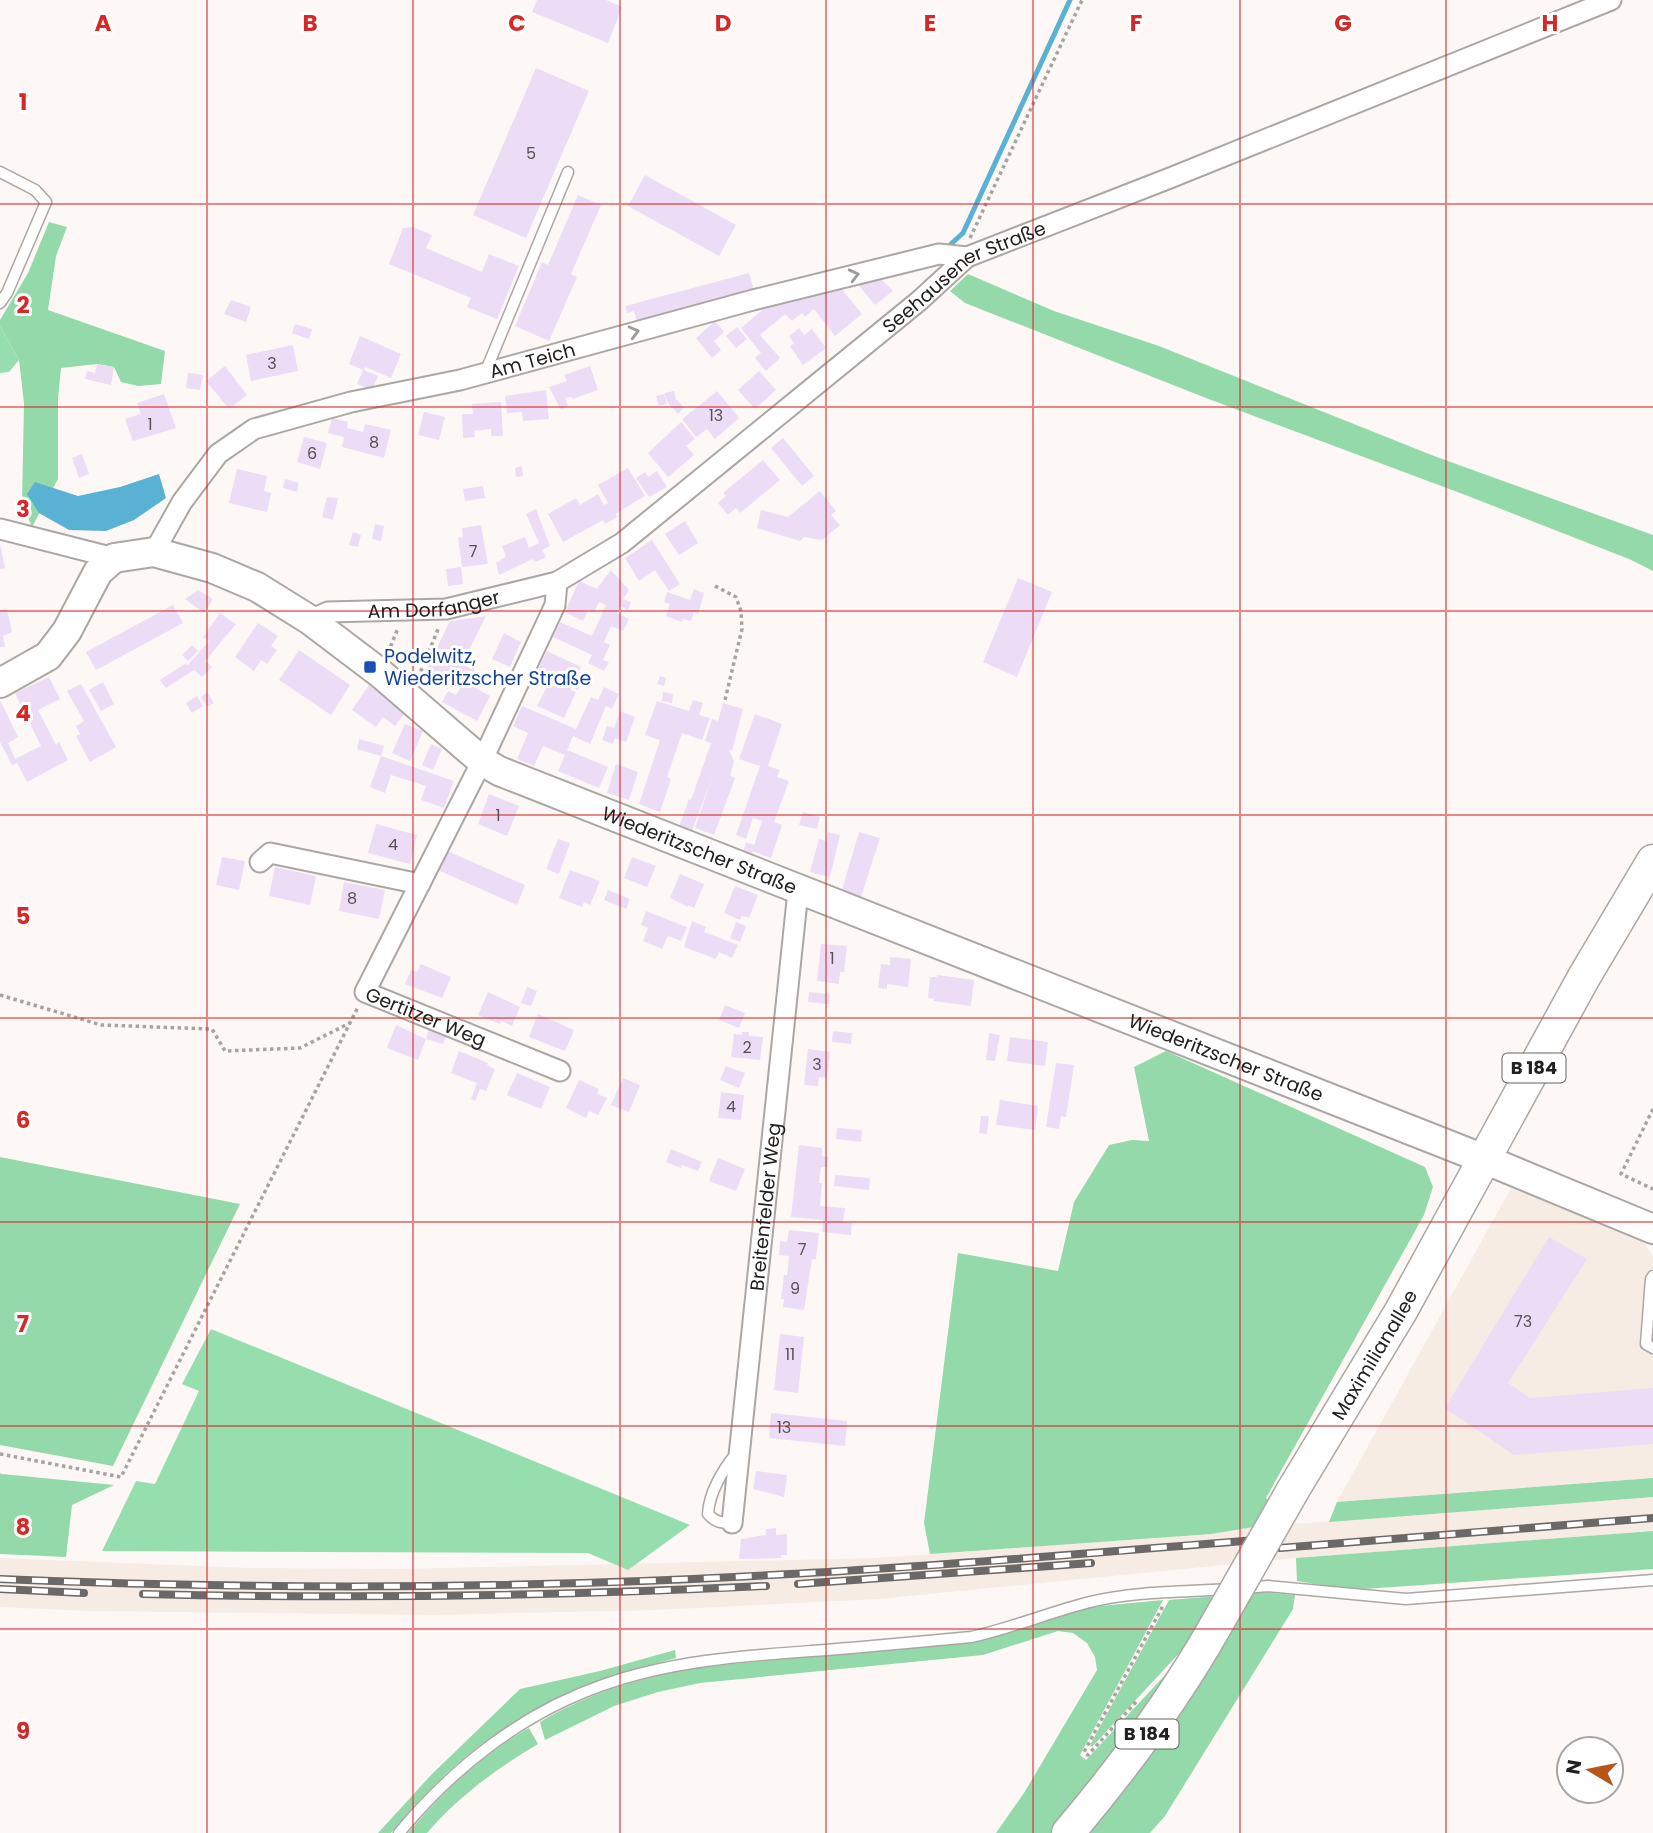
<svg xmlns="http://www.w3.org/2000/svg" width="1653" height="1833" viewBox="0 0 1653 1833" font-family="Poppins,sans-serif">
<rect width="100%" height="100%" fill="#fdf8f5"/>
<!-- built -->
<g fill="#f6ece3">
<polygon points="1511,1188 1640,1235 1653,1257 1653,1478 1337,1502"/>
<polygon points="1653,1497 1653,1531 1296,1558 878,1599 656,1610 436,1615 89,1611 0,1607 0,1558 249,1568 399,1569 876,1558 1211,1534 1254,1527"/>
</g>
<!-- green -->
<g fill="#93d9aa">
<polygon points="49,222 67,227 56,256 48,310 165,351 161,384 138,386 121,382 114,367 97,364 61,368 58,398 58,479 32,527 22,503 24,403 19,360 0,326 0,320 28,273"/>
<polygon points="968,274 1054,311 1159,346 1434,456 1653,535 1653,571 1629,559 1468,496 1206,398 965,303 950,291"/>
<polygon points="1166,1051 1425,1167 1433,1187 1424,1215 1266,1498 1270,1501 1254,1527 1211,1534 930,1554 924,1523 958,1253 1058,1271 1074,1202 1109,1145 1132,1140 1149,1141 1134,1067"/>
<polygon points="0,1157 240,1204 113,1466 0,1445"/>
<polygon points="0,1473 2,1474 114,1485 72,1505 66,1557 0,1554"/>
<polygon points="1653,1478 1653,1497 1329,1522 1337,1502"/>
<polygon points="1653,1531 1653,1569 1350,1590 1297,1581 1296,1558"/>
<polygon points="1263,1592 1295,1595 1293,1609 1165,1816 1150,1833 1086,1833 1198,1633 1092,1747 1090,1745 1169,1600"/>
<path d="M1163 1600 1080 1755 1086 1760 1191 1647 1058 1833H996L1024 1793 1097 1670 1095 1657 1087 1643 1073 1633 1058 1631 983 1655 700 1683 658 1692 614 1706 545 1740 540 1722C590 1692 643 1677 700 1667L975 1641 1090 1607Z"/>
<path d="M675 1650 676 1658C555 1690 471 1734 391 1833H378L432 1774 520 1689 600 1671Z"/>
<path d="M529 1728 538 1744C496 1769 459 1796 427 1833H408C443 1792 481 1755 529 1728Z"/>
</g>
<!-- forest -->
<g fill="#97deae">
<polygon points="0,326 19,360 9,372 0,373"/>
<polygon points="211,1329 690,1525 628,1570 588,1553 102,1551 136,1481 155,1484 199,1391 182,1384"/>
</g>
<!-- water -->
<polygon fill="#59b1d4" points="159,474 166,498 134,520 106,531 69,530 39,513 27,494 35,482 78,496 120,487"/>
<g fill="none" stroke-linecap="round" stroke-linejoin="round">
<!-- stream -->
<polyline stroke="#59b1d4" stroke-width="5" points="951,244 963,233 1070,0"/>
</g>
<!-- building -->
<g fill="#eddcf6">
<polygon points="537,0 606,0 622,7 608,43 532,12"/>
<polygon points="536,68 589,91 526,238 473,215"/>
<polygon points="645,175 736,225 719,256 628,206"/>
<polygon points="578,195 601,205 571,274 577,277 549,341 515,326 542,262 548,265"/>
<polygon points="413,227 432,235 426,248 482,272 489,254 519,266 497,319 467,307 471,298 389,264 403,228"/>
<polygon points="749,273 754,291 637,322 634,311 627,313 625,306"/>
<polygon points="879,277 893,291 875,305 855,281"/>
<polygon points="840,287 862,314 835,336 814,309 805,317 802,313 792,321 785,314 760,335 780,358 766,371 755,358 761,353 741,328 774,300 802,294 804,297"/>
<polygon points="231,300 251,307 246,322 224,314"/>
<polygon points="715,321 724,332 714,341 721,350 712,358 696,338"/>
<polygon points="295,324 312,329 309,339 292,333"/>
<polygon points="737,327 747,339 736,348 726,336"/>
<polygon points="799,328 804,335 812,329 826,348 803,365 790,346 794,343 789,336"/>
<polygon points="360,336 401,354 391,378 365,367 364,370 378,376 372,390 357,384 363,370 349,364"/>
<polygon points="293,345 298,371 251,381 246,355"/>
<polygon points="97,364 114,367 111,385 85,379 87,371 95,373"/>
<polygon points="225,366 247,395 229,409 206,381"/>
<polygon points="590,366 598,390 572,399 572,397 565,398 568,406 561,410 549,387 567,381 564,375"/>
<polygon points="759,371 776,390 755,409 738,390"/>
<polygon points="188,373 203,375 200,390 186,388"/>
<polygon points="546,390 549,419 523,421 522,412 507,413 505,396"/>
<polygon points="674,391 676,399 684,408 678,414 668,403 664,393"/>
<polygon points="717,391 739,418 715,439 707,429 696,437 682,419"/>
<polygon points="164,394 176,428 133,441 125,419 141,414 137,403"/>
<polygon points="664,394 667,404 659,406 656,396"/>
<polygon points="501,402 503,436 491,436 491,429 474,431 475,437 463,438 462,414 473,414 472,404"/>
<polygon points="424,412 445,417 439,440 418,435"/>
<polygon points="332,418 348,422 347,428 363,432 365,424 391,430 384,458 342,447 344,437 328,433"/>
<polygon points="681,422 695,439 686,446 694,455 668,477 648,453"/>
<polygon points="304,437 327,443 320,469 297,462"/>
<polygon points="783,438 814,476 802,486 771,448"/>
<polygon points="82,454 89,474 79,478 72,458"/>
<polygon points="763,460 780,480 740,513 736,508 728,515 718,503 726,496 723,493"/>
<polygon points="522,466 523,476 516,477 515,468"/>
<polygon points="628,468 645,496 615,514 617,517 605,524 603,520 563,542 548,514 576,498 580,505 598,494 604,505 608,503 598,485"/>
<polygon points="237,469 267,476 264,491 271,493 267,512 229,503"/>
<polygon points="657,471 667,487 649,497 636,478 645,472 648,477"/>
<polygon points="285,479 299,483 297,492 283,488"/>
<polygon points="483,486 485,498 465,501 463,489"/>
<polygon points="820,491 836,511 831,515 840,525 822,540 804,537 800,541 757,528 761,510 788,517"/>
<polygon points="327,497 338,498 333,520 322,517"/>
<polygon points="536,509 550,546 542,550 546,557 535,562 533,559 499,575 496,563 506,557 502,546 525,537 529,548 539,543 526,514"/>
<polygon points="685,521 698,543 679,555 665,534"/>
<polygon points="375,524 384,526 381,541 372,539"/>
<polygon points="481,525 488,564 462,567 458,538 463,537 462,528"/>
<polygon points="353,532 361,535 358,547 349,545"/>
<polygon points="652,540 680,584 669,591 655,570 639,581 625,558"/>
<polygon points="0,544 5,568 0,569"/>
<polygon points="461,567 463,584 448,586 446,569"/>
<polygon points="611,570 629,590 623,599 631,602 628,610 620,606 617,613 629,619 623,631 611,626 604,642 610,645 603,660 609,662 604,671 588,663 592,655 553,637 560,622 592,636 606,605 599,602 594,612 588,610 583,621 565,612 579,581 597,589"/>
<polygon points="1018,578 1052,592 1017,677 983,662"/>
<polygon points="694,589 704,593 698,614 694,612 691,621 683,619 682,622 666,616 670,604 664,602 667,592 690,600"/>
<polygon points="198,590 213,599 204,613 185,599"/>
<polygon points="173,605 183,623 96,670 86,652"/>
<polygon points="7,609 12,632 3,636 5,647 0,647 0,610"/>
<polygon points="220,613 236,624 205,661 212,667 202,677 194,670 166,688 160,680 185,664 188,665 209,641 203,637"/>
<polygon points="486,616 462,664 475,671 468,684 490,696 477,721 442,702 448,691 456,695 464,682 455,677 448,689 423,676 450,621"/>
<polygon points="258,623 278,636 271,646 277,650 267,664 261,660 254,671 235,657"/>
<polygon points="504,633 521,642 510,667 492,659"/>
<polygon points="192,645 198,651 188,661 182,655"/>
<polygon points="299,650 350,685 331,715 279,680"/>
<polygon points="547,651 581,667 577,675 583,678 578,690 572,687 570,690 576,692 564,718 537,706 552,677 538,670"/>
<polygon points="660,676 666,678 664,686 657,684"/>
<polygon points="49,677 60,699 38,710 56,745 59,742 68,760 27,782 17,763 12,765 0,742 0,700 18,737 8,743 15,759 41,746 15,693"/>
<polygon points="103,682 114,704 101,711 89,690"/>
<polygon points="81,684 116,747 90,762 76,736 80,734 76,726 84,721 67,691"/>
<polygon points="369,685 406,711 395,726 383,717 376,727 352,710"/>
<polygon points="604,687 619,694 612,709 606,706 590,744 573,736 567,750 608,767 599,788 558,771 565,755 543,746 534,766 517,759 528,733 513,726 522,706 576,729 591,697 598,700"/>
<polygon points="207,692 214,703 207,707 201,697"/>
<polygon points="663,692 673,694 672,703 662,701"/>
<polygon points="197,696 203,706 192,713 186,703"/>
<polygon points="693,700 703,703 699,715 710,718 702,740 682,733 667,777 671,779 660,812 639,804 660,740 645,735 657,701 689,711"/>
<polygon points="723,703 743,709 732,751 729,750 734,761 730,776 735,778 714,835 695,828 713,775 692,831 679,827 689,799 691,800 711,743 705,741 712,719 718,721"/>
<polygon points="620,711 635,717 626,742 615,738 613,744 602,740 607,726 614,728"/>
<polygon points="755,714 782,724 768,766 780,770 777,777 789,781 774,822 782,825 771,858 752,851 753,855 743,852 746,842 754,845 762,821 753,818 746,839 736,835 760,766 739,759"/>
<polygon points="405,724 423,731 410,761 392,753"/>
<polygon points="359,739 384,746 381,756 454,781 444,808 421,800 426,786 391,775 385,793 370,787 381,756 357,749"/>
<polygon points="431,744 442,749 433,770 422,765"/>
<polygon points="616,764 638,772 629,800 607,793"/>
<polygon points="489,794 519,806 507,836 478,824"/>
<polygon points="803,812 820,817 817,829 799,825"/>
<polygon points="376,824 417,835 410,864 368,853"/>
<polygon points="828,832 840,835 830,877 810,872 819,839 826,841"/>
<polygon points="859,832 880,838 861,897 842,890"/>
<polygon points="558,839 570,843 559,874 546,869"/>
<polygon points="447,851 525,885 517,905 438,870"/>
<polygon points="222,857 245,861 239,890 216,885"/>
<polygon points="632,857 656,866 647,887 624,878"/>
<polygon points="275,867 316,876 310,905 269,896"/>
<polygon points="570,870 600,881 590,905 584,902 582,907 559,898"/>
<polygon points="680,874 704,884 694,908 688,905 688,907 670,898"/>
<polygon points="344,882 385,890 379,919 339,911"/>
<polygon points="735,886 758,895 749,918 742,916 740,920 724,913"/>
<polygon points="608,890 630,899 626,909 604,900"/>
<polygon points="646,911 687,927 681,941 668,936 662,949 643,941 648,928 641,925"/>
<polygon points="692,921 706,927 704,932 738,945 732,958 719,952 716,959 684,947"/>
<polygon points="736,922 746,926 740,942 730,938"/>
<polygon points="821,944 847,946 844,972 840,972 839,984 817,981"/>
<polygon points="890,957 911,959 908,987 887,984 887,989 878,988 881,964 890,965"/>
<polygon points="421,964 451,977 442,998 405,984 411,970 417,972"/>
<polygon points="937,975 974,980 971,1006 934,1001 934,999 928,998 930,977 937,977"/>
<polygon points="527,987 537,991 531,1006 521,1003"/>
<polygon points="488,992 520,1007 512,1026 501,1021 500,1024 478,1015"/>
<polygon points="809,992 830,994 829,1004 808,1002"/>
<polygon points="725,1005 745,1013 739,1028 719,1020"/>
<polygon points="538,1014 574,1030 565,1051 529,1037"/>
<polygon points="396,1025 426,1039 430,1026 448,1033 443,1044 426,1039 418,1060 387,1048"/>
<polygon points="833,1031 852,1033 851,1044 832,1042"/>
<polygon points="742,1032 749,1032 749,1036 763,1037 760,1060 731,1057 734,1034 742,1035"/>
<polygon points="989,1033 1000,1035 995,1061 986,1060"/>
<polygon points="1010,1037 1048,1042 1045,1066 1007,1061"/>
<polygon points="808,1049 830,1052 827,1078 819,1077 818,1086 804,1085"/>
<polygon points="459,1051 488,1063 487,1065 495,1069 486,1091 480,1089 475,1101 471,1099 477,1083 451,1073"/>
<polygon points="1056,1063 1074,1065 1066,1117 1061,1116 1059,1129 1046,1127"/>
<polygon points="726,1066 745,1073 739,1088 720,1080"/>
<polygon points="517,1073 550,1087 541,1109 507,1095"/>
<polygon points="623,1078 640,1085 629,1112 611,1105"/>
<polygon points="579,1080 599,1089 597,1094 607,1098 598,1115 589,1111 586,1118 566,1108"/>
<polygon points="721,1092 744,1095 741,1120 718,1118"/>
<polygon points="1000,1100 1038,1106 1035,1130 996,1125"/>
<polygon points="981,1116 989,1116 987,1134 979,1133"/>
<polygon points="837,1128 862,1130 861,1142 836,1139"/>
<polygon points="799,1145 822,1148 822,1156 828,1157 827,1167 821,1167 819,1183 822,1183 820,1206 845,1208 843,1222 852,1223 851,1235 822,1232 823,1220 791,1217"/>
<polygon points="671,1149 702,1162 698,1171 682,1165 681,1168 666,1162"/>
<polygon points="718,1158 745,1169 736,1191 709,1181"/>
<polygon points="835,1175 870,1178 869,1190 834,1186"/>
<polygon points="789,1230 819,1233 816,1259 812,1259 804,1310 783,1307 784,1299 781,1299 784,1275 787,1275 789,1256 779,1255 780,1241 787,1242"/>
<polygon points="1549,1237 1587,1259 1508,1383 1530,1398 1653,1388 1653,1444 1514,1455 1445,1408"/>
<polygon points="780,1334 804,1337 798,1393 774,1390"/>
<polygon points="771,1413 847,1421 845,1446 769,1438"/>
<polygon points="756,1471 787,1475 784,1497 753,1489"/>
<polygon points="776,1528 776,1535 787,1534 787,1555 781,1555 781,1558 739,1559 741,1539 766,1535 766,1529"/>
</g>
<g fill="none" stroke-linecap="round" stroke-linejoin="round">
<defs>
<g id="lane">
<polyline points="0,172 35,190 46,202 7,293 0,303"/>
<polyline points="485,373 568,172"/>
<polyline points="1653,1276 1651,1279 1646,1344 1653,1348"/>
<path d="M732 1523C721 1523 715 1522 708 1514 709 1493 723 1469 736 1454"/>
<polyline points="1245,1588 1268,1586 1406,1599 1653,1580"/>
<path d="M399 1833C453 1768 522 1713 603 1685 670 1661 742 1656 812 1651 865 1647 918 1642 971 1637 1012 1628 1050 1612 1090 1602 1135 1591 1184 1592 1230 1589"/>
</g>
<g id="street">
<polyline points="0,529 114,558"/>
<path id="s1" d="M154 552 182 502 218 454 254 429 351 402 460 380 753 300 939 254 967 257"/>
<path id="s2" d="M557 582 555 605 482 761 365 992 560 1071"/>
<path id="s3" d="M310 620 328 612 446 609 557 582 622 543 919 301 967 257 1170 178 1611 0"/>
<polyline points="260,862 270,853 420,884"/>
<path id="s4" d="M732 1523 798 891"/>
</g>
<g id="secondary">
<path id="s5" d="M0 683 48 656 67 631 98 572 114 558 154 552 212 568 257 587 310 620 380 673 482 761 499 771 1484 1159 1653 1229"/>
</g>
<g id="primary">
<path id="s6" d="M1293 1490 1401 1311 1584 977 1653 861"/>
<path d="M1068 1833C1123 1768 1173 1701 1215 1627"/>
</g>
</defs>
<!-- lane casing -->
<use href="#lane" stroke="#aba7a4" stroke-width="13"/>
<!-- street casing -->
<use href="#street" stroke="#aba7a4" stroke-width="23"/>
<!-- secondary casing -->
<use href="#secondary" stroke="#aba7a4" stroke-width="32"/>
<!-- primary casing -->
<use href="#primary" stroke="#aba7a4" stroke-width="35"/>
<!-- path -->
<g stroke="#a6a3a0" stroke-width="3.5" stroke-dasharray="3.5 3.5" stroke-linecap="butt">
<polyline points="970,238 1082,0"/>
<polyline points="715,586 736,597 741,611 742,629 725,700"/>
<polyline points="388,653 398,628"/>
<polyline points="418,678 439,627"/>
<polyline points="0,995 101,1025 212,1029 225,1051 300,1048 350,1023"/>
<polyline points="1653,1109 1621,1174 1653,1189"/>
<polyline points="0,1454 121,1477 358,1007"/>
<polyline points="1136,1702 1088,1755 1084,1752 1164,1604"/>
</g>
<!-- lane -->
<use href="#lane" stroke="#fff" stroke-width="10"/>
<!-- street -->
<use href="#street" stroke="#fff" stroke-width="19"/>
<!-- secondary -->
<use href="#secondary" stroke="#fff" stroke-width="28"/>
<!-- primary -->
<use href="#primary" stroke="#fff" stroke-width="32"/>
<defs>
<g id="rail">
<polyline points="1280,1548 1653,1518"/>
<path d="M0 1579C263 1590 527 1589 790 1574 945 1566 1101 1552 1256 1540"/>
<polyline points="798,1584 1091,1563"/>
<polyline points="0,1589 84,1593"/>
<path d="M143 1594C351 1599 558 1596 766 1586"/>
</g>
</defs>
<!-- rail casing -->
<use href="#rail" stroke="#6b6967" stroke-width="8"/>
<!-- rail -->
<use href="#rail" stroke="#fff" stroke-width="5" stroke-dasharray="16" stroke-linecap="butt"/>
<defs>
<polyline id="primary-bridge" points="1215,1627 1293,1490"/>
</defs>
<!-- primary-bridge casing -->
<use href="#primary-bridge" stroke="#aba7a4" stroke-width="35" stroke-linecap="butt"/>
<!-- primary-bridge -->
<use href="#primary-bridge" stroke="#fff" stroke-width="32"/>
</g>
<!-- one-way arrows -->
<defs><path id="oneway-chevron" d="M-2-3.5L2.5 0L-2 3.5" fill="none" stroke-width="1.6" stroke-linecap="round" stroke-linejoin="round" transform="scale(1.75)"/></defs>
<g stroke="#9c9b9a">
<use href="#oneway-chevron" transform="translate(854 275) rotate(-14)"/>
<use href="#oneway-chevron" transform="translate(634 332) rotate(-15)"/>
</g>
<!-- grid -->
<path fill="none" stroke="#d62828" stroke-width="2" stroke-opacity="0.55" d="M207 0V1833M413 0V1833M620 0V1833M826 0V1833M1033 0V1833M1240 0V1833M1446 0V1833M0 204H1653M0 407H1653M0 611H1653M0 815H1653M0 1018H1653M0 1222H1653M0 1426H1653M0 1629H1653"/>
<!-- markers -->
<rect fill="#1a4fb4" stroke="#fff" stroke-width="2.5" x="363" y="660" width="14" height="14" rx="3.5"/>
<g text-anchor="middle" stroke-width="6" stroke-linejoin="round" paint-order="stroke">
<!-- number labels -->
<g font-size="16" fill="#555055">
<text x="531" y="159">5</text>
<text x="272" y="369">3</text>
<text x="716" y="421">13</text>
<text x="150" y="430">1</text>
<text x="374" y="448">8</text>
<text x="312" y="459">6</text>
<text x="473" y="557">7</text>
<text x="498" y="821">1</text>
<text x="393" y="850">4</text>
<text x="352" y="904">8</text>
<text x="832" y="964">1</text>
<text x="747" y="1053">2</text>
<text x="817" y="1070">3</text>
<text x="731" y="1112">4</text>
<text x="802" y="1255">7</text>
<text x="795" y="1294">9</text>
<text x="1523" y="1327">73</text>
<text x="790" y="1360">11</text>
<text x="784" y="1433">13</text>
</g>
<!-- shield labels -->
<g fill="#fff" stroke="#646462" stroke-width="2">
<rect x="1502.5" y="1053.5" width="63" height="29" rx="5"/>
<rect x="1115.5" y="1719.5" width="63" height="29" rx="5"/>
</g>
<g font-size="18" font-weight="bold" fill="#22211f">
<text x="1534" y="1074">B 184</text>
<text x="1147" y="1740">B 184</text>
</g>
<!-- street labels -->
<g font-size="19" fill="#22211f" stroke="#fff">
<text dy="7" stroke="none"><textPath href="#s3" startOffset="763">Seehausener Straße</textPath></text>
<text dy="7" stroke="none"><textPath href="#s1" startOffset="448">Am Teich</textPath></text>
<text dy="7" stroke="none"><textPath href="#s3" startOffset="126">Am Dorfanger</textPath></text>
<text dy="7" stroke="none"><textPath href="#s5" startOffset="844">Wiederitzscher Straße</textPath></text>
<text dy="7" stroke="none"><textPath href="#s2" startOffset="520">Gertitzer Weg</textPath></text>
<text dy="7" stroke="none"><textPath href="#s5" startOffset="1410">Wiederitzscher Straße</textPath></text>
<text dy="7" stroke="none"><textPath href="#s4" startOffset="318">Breitenfelder Weg</textPath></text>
<text dy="7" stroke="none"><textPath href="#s6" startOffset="158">Maximilianallee</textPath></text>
</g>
<!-- transit labels -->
<g font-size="19" fill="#164399" stroke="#fff" text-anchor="start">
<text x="384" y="663">Podelwitz,<tspan x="384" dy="22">Wiederitzscher Straße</tspan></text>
</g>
</g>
<g font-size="23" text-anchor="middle" font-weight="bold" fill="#d62828" stroke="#fff" stroke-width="6" stroke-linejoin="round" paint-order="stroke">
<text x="103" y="31">A</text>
<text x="310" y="31">B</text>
<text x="517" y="31">C</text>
<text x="723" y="31">D</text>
<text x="930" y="31">E</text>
<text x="1136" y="31">F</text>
<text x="1343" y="31">G</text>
<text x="1550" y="31">H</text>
<text x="23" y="110">1</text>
<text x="23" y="313">2</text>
<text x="23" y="517">3</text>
<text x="23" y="721">4</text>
<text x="23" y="924">5</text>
<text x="23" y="1128">6</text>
<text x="23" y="1332">7</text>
<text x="23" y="1535">8</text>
<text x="23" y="1739">9</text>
</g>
<!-- north arrow -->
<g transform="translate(1590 1770) rotate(280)"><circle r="33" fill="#ffffff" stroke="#a7a6a5" stroke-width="2"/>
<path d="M0-5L12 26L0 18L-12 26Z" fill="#b75518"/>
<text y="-10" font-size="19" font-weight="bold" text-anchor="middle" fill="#22211f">N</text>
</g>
</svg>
